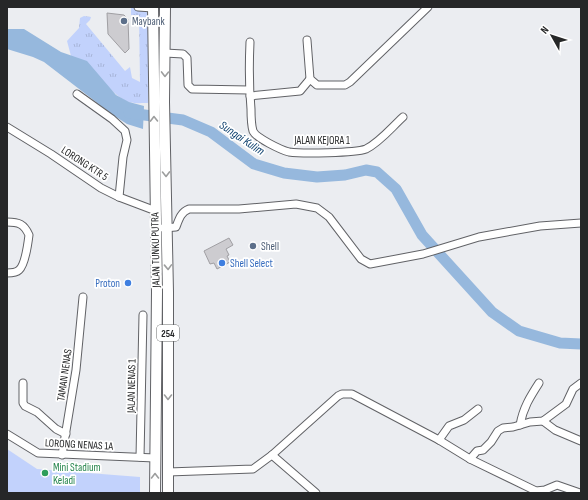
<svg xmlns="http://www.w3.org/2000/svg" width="588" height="500" viewBox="0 0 588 500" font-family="'Sofia Sans Condensed',sans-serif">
<defs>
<pattern id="grass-tufts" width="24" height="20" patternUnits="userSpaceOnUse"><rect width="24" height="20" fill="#c2d2fc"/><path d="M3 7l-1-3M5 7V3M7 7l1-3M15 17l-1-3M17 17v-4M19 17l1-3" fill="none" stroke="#a7b4d8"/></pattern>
</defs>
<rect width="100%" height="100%" fill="#ebedf1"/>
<!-- grass -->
<path fill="url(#grass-tufts)" d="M131 7 150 8 148 103C132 103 130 105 117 95L71 56 67 41 79 28 80 18 84 16 91 17 90 20 86 24 125 71 130 67 132 78 140 82 139 15H131Z"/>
<!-- garden -->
<polygon fill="#c2d2fc" points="7,449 37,469 140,477 140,493 7,493"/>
<!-- water -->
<polygon fill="#96b8dd" points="7,29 24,29 61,52 87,61 116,95 129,102 144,106 143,129 127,124 113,115 44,62 33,57 7,49"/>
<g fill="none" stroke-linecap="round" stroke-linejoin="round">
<!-- river -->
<polyline stroke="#96b8dd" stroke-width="11" points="129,113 183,120 211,132 254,164 284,173 317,177 345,175 366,170 377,172 396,189 422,235 492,312 519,331 560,343 581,344"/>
</g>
<!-- building -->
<g fill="#cdccd0" stroke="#a09fa3">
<polygon points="107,13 124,15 128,19 129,49 125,53 108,34"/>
<polygon points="229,238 233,245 226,249 229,255 227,256 230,262 217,269 214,263 210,264 204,251"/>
</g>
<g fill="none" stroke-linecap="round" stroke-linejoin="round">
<defs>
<g id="street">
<polyline points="138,7 153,8"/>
<polyline points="307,40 310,79 317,85 345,85 350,82 428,7"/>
<path d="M250 42C249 64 249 87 251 109 251 116 251 124 253 131 256 138 281 150 289 152 302 154 355 153 366 149 380 142 391 128 403 117"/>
<polyline points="165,53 183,54 187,58 188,85 192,89 249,90"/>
<polyline points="77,94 112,119 125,131 127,140 123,157 119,197"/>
<polyline points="250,96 300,91 310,79"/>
<polyline points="7,127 51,154 101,188 119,197 156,211"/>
<path d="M7 222C19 222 24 224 29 235 28 243 25 265 19 270 16 273 11 273 7 273"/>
<path d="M163 228 176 227C179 219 181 212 189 209H239L296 204 317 208 329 217 361 259 370 264 423 254 479 237 540 226 581 223"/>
<polyline points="23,383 23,403 25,406 37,412 56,429 66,434"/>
<polyline points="543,421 555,430 581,441"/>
<path d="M520 425C523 408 530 397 539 383"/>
<polyline points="7,434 38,453 155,458"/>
<polyline points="439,440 449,426 464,420 478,409"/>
<polyline points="62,455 76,370 83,297"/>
<polyline points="272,455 316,493"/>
<polyline points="140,457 143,315"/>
<polyline points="470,459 477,451 483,450 491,442 498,431 503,428 513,427 530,422 543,421 566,404 573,389 581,383"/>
<polyline points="168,472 253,469 272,455 338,396 342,394 352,394 439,440 470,459 536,491 545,490 557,485 580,493"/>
</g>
<g id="primary">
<polyline points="153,7 157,292 155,493"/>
<polyline points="165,7 164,102 168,292 168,493"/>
</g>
</defs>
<!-- street casing -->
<use href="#street" stroke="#616266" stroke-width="9"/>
<!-- primary casing -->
<use href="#primary" stroke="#616266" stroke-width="12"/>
<!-- street -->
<use href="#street" stroke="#fff" stroke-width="7"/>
<!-- primary -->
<use href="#primary" stroke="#fff" stroke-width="10"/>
</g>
<!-- one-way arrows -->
<defs><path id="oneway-chevron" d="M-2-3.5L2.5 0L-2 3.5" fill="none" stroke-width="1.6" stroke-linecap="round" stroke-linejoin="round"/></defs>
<g stroke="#9d9e9e">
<use href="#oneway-chevron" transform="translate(165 74) rotate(91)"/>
<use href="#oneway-chevron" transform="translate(154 119) rotate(-91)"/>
<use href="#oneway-chevron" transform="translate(166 174) rotate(89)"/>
<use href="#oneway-chevron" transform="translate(168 267) rotate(88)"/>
<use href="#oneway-chevron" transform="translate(168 397) rotate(90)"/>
<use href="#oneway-chevron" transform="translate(155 476) rotate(-90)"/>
</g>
<!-- markers -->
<g fill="#5c6f8a" stroke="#fff" stroke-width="1.5">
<circle cx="124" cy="21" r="4"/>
<circle cx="253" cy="246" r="4"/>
</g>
<g fill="#3f7fe0" stroke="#fff" stroke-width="1.5">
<circle cx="222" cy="263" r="4"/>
<circle cx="128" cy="283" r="4"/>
</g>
<circle fill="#2e9e5b" stroke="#fff" stroke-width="1.5" cx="45" cy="473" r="4"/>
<g text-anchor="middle" stroke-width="3.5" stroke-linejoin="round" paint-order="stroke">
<!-- shield labels -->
<rect fill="#fff" stroke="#676868" stroke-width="1" x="157" y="325" width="22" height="16" rx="3"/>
<g font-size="10" font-weight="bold" fill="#262728">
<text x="168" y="337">254</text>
</g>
<!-- service labels -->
<g font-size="11" fill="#4e5e75" stroke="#fff" text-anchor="start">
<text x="132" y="25">Maybank</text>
<text x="261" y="250">Shell</text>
</g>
<!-- street labels -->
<g font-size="11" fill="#262728" stroke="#fff">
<text x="322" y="144">JALAN KEJORA 1</text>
<text transform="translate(85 163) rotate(33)" y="4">LORONG KTR 5</text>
<text transform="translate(155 250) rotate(-91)" y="4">JALAN TUNKU PUTRA</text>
<text transform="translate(64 375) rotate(-82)" y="4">TAMAN NENAS</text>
<text transform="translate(131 386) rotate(-89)" y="4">JALAN NENAS 1</text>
<text transform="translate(79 444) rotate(3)" y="4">LORONG NENAS 1A</text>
</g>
<!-- shop labels -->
<g font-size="11" fill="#366cbe" stroke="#fff" text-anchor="start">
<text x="230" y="267">Shell Select</text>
<text x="120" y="287" text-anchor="end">Proton</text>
</g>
<!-- leisure labels -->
<g font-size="11" fill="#27864d" stroke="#fff" text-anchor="start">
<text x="53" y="471">Mini Stadium<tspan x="53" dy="13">Keladi</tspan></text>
</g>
<!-- water labels -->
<g font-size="12" font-style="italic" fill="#083c6b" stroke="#fff">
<text transform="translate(242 138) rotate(34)" y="4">Sungai Kulim</text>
</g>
</g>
<!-- border -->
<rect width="588" height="500" fill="none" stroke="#262728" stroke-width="16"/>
<!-- north arrow -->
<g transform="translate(552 36) rotate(309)" stroke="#ffffff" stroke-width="3" paint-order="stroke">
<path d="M0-3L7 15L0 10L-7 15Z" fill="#262728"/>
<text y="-6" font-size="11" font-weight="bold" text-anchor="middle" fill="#262728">N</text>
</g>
</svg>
